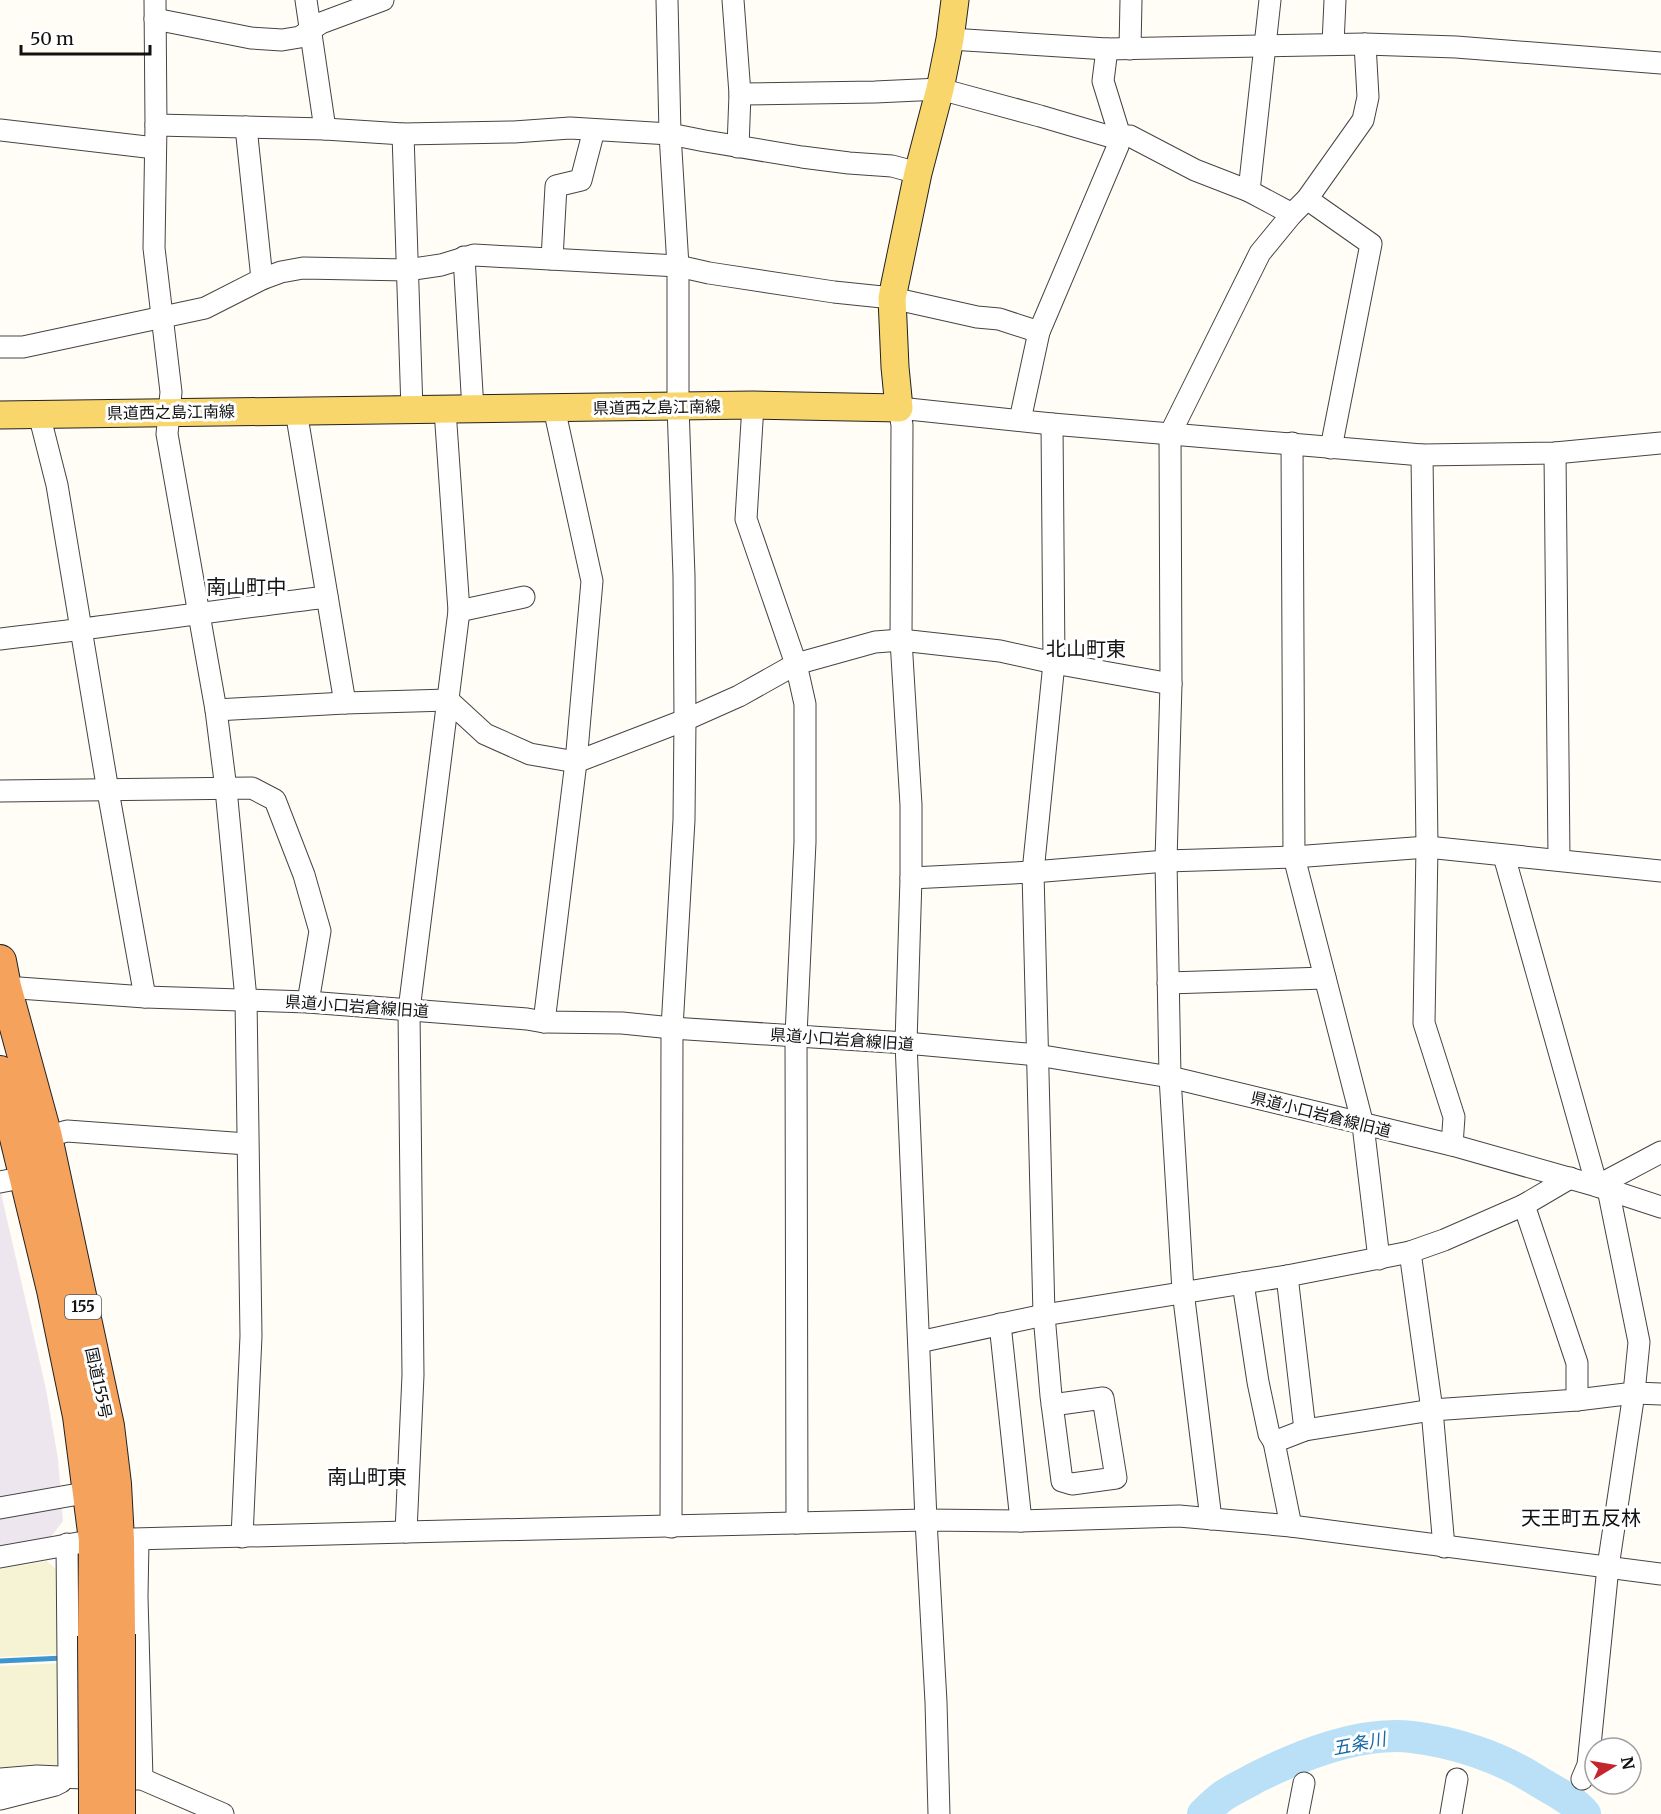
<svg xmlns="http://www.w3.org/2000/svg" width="1661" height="1814" viewBox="0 0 1661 1814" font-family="Merriweather,'Noto Sans JP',serif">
<rect width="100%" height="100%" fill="#fffdf5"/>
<!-- industrial -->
<polygon fill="#eee6ef" points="0,1189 46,1389 58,1459 63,1521 50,1538 0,1549"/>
<!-- farmland -->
<g fill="#f6f3d4">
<polygon points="47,1561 62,1575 63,1654 0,1657 0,1569"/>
<polygon points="63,1663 59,1770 0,1772 0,1666"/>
</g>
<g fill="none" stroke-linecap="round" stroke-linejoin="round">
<!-- stream -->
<g stroke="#3f96cf" stroke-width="5">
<polyline points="0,1661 63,1658"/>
<polyline points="1583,1811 1593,1814"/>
</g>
<!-- river -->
<path stroke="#b9e0f7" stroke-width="32" d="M1203 1814C1209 1808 1216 1801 1223 1796 1233 1789 1245 1784 1255 1778 1301 1755 1360 1731 1412 1737 1455 1742 1500 1757 1536 1780 1552 1790 1574 1800 1585 1814"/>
<defs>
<g id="minor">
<polyline points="155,0 156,125 154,248 171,392 167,434 216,710 226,789 246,999 251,1336 242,1537"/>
<polyline points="306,0 325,129"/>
<polyline points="667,0 670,134 678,266 678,406 684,576 685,720 684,820 672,1028 671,1527"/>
<polyline points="733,0 740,94 738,147"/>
<polyline points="155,19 251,38 282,40 300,37 321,23 383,0"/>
<polyline points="950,39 1107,49 1365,44 1456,47 1661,63"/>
<polyline points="1333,44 1335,0"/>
<polyline points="1130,49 1131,0"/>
<polyline points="740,94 875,92 940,89 1040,116 1108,136 1130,136 1195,170 1249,191 1292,214"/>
<polyline points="156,125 325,129 403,134 514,132 570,128 670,134 705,141 802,157 849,163 892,166 918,173"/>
<polyline points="246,127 262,279"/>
<polyline points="0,130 155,148"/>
<polyline points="403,134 412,410"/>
<polyline points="1249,191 1270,0"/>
<polyline points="1307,199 1371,244 1331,448"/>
<polyline points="464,257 473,410"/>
<polyline points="552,259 556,186 581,180 594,130"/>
<polyline points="0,347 23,347 205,308 262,279 281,272 303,268 407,270 441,265 474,255 678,266 709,273 834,292 892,298 977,317 999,319 1039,332"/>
<polyline points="753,405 746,519 796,664 805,704 805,842 796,1035 797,1523"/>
<polyline points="296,411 345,703"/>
<polyline points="39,414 57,485 108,791 145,997"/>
<polyline points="1020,420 1039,332 1118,146 1120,136 1103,81 1107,49"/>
<polyline points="1052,424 1054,663 1033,872 1044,1315 1051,1396 1062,1481 1072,1484 1116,1478 1103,1398 1052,1405"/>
<polyline points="1292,443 1294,857 1363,1125 1379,1259"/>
<polyline points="1555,453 1559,859"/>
<polyline points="1422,455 1427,847 1424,1023 1454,1117 1452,1145"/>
<polyline points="459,611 524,597"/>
<path d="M0 639C109 627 218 610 327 597"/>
<polyline points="216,710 345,703 448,700 485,734 530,754 576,762 685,720 739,696 796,664 875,642 901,640 1000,651 1054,663 1171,684"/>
<polyline points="0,791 252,788 275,800 304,875 320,931 308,1002"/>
<polyline points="1504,856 1597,1186 1661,1152"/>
<polyline points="911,878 1033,872 1166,861 1294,857 1427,847 1661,871"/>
<polyline points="1168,983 1325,978"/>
<polyline points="5,987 145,997 308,1002 527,1019 544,1022 622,1023 672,1028 906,1043 1037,1055 1170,1077 1452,1145 1597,1186 1661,1207"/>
<polyline points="544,1022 576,762 592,581 554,408"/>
<polyline points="46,1137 67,1131 247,1144"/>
<polyline points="0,1182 26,1177"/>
<polyline points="1524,1205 1577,1363 1577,1400"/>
<polyline points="1410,1252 1432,1410 1444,1547"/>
<polyline points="1287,1276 1305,1430"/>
<polyline points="1243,1283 1258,1382 1269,1434 1274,1442 1291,1526"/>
<polyline points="1000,1324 1021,1521"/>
<polyline points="919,1342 1044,1315 1287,1276 1410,1252 1444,1240 1524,1205 1570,1178"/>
<polyline points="1274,1442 1305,1430 1432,1410 1577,1400 1634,1393 1661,1394"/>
<polyline points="0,1508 90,1492"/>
<polyline points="1211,1519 1183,1291 1170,1077 1166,861 1171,684 1170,434 1260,253 1292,214 1307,199 1363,120 1368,97 1365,44"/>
<polyline points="406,1532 413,1375 409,1010 459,611 445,410"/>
<polyline points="138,1540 137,1597 142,1779"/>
<polyline points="67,1544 69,1777"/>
<polyline points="0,1557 95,1540 406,1532 926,1520 1021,1521 1179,1516 1291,1526 1661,1574"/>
<polyline points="0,1779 37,1776 83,1778"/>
<polyline points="129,1779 142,1779 223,1814"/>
<polyline points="1582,1779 1588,1765 1608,1567 1634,1393 1639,1342 1608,1189"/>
<polyline points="0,1799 55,1785 61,1782"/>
<polyline points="939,1814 936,1702 926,1520 906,1043 911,878 911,805 901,640 902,425 899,408 1052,424 1422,455 1555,453 1661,443"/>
<polyline points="1298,1814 1304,1783"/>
<polyline points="1451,1814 1457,1779"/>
</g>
<polyline id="major" points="0,415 753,405 899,408 895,367 892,298 918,173 940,89 950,39 955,0"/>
<g id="highway">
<polyline points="0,961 5,987 46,1137 108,1426 115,1484 118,1540 119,1634"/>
<polyline points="0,1072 53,1290 79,1416 95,1540 94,1636"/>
<polyline points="95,1791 95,1814"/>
<polyline points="119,1791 119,1814"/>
</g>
</defs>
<!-- minor casing -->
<use href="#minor" stroke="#444" stroke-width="23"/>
<!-- major casing -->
<use href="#major" stroke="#222" stroke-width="29"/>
<!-- highway casing -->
<use href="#highway" stroke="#222" stroke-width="34"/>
<!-- minor -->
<use href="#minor" stroke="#fff" stroke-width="21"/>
<!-- major -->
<use href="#major" stroke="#f9d66b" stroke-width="27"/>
<!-- highway -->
<use href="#highway" stroke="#f5a25d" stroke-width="32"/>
<defs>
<g id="highway-bridge">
<polyline points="94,1636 95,1791"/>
<polyline points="119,1791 119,1634"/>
</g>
</defs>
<!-- highway-bridge casing -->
<use href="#highway-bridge" stroke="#222" stroke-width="34" stroke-linecap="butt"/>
<!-- highway-bridge -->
<use href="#highway-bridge" stroke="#f5a25d" stroke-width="32"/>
</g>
<g text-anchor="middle" stroke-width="6" stroke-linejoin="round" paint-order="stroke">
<!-- shield labels -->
<rect fill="#fff" stroke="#585858" stroke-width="1.5" x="65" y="1295" width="36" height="24" rx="4.5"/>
<g font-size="15" font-weight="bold" fill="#111">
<text x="83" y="1312">155</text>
</g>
<!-- street labels -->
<g font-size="16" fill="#111" stroke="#fff">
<text transform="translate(657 407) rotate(-1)" y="6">県道西之島江南線</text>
<text transform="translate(171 412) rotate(-1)" y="6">県道西之島江南線</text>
<text transform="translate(357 1006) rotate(4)" y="6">県道小口岩倉線旧道</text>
<text transform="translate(842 1039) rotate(4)" y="6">県道小口岩倉線旧道</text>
<text transform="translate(1321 1114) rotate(14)" y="6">県道小口岩倉線旧道</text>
<text transform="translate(99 1383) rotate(78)" y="6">国道155号</text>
</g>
<!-- water labels -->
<g font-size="18" font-style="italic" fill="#1768a6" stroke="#fff">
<text transform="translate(1359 1744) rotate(-11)" y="6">五条川</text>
</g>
<!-- quarter labels -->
<g font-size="20" fill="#111" stroke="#fff">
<text x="246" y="594">南山町中</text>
<text x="1086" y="656">北山町東</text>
<text x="367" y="1484">南山町東</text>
<text x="1581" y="1525">天王町五反林</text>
</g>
</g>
<!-- north arrow -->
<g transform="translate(1613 1766) rotate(79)"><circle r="28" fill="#ffffff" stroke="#a0a0a0" stroke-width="1.5"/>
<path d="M0-4.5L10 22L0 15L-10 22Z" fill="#c4262e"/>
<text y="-9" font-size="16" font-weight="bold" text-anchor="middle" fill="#111111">N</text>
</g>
<!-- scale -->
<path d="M21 45v9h129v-9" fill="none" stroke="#111111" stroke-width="3"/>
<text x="30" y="45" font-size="18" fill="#111111" stroke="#ffffff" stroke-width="4.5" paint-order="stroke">50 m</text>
</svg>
